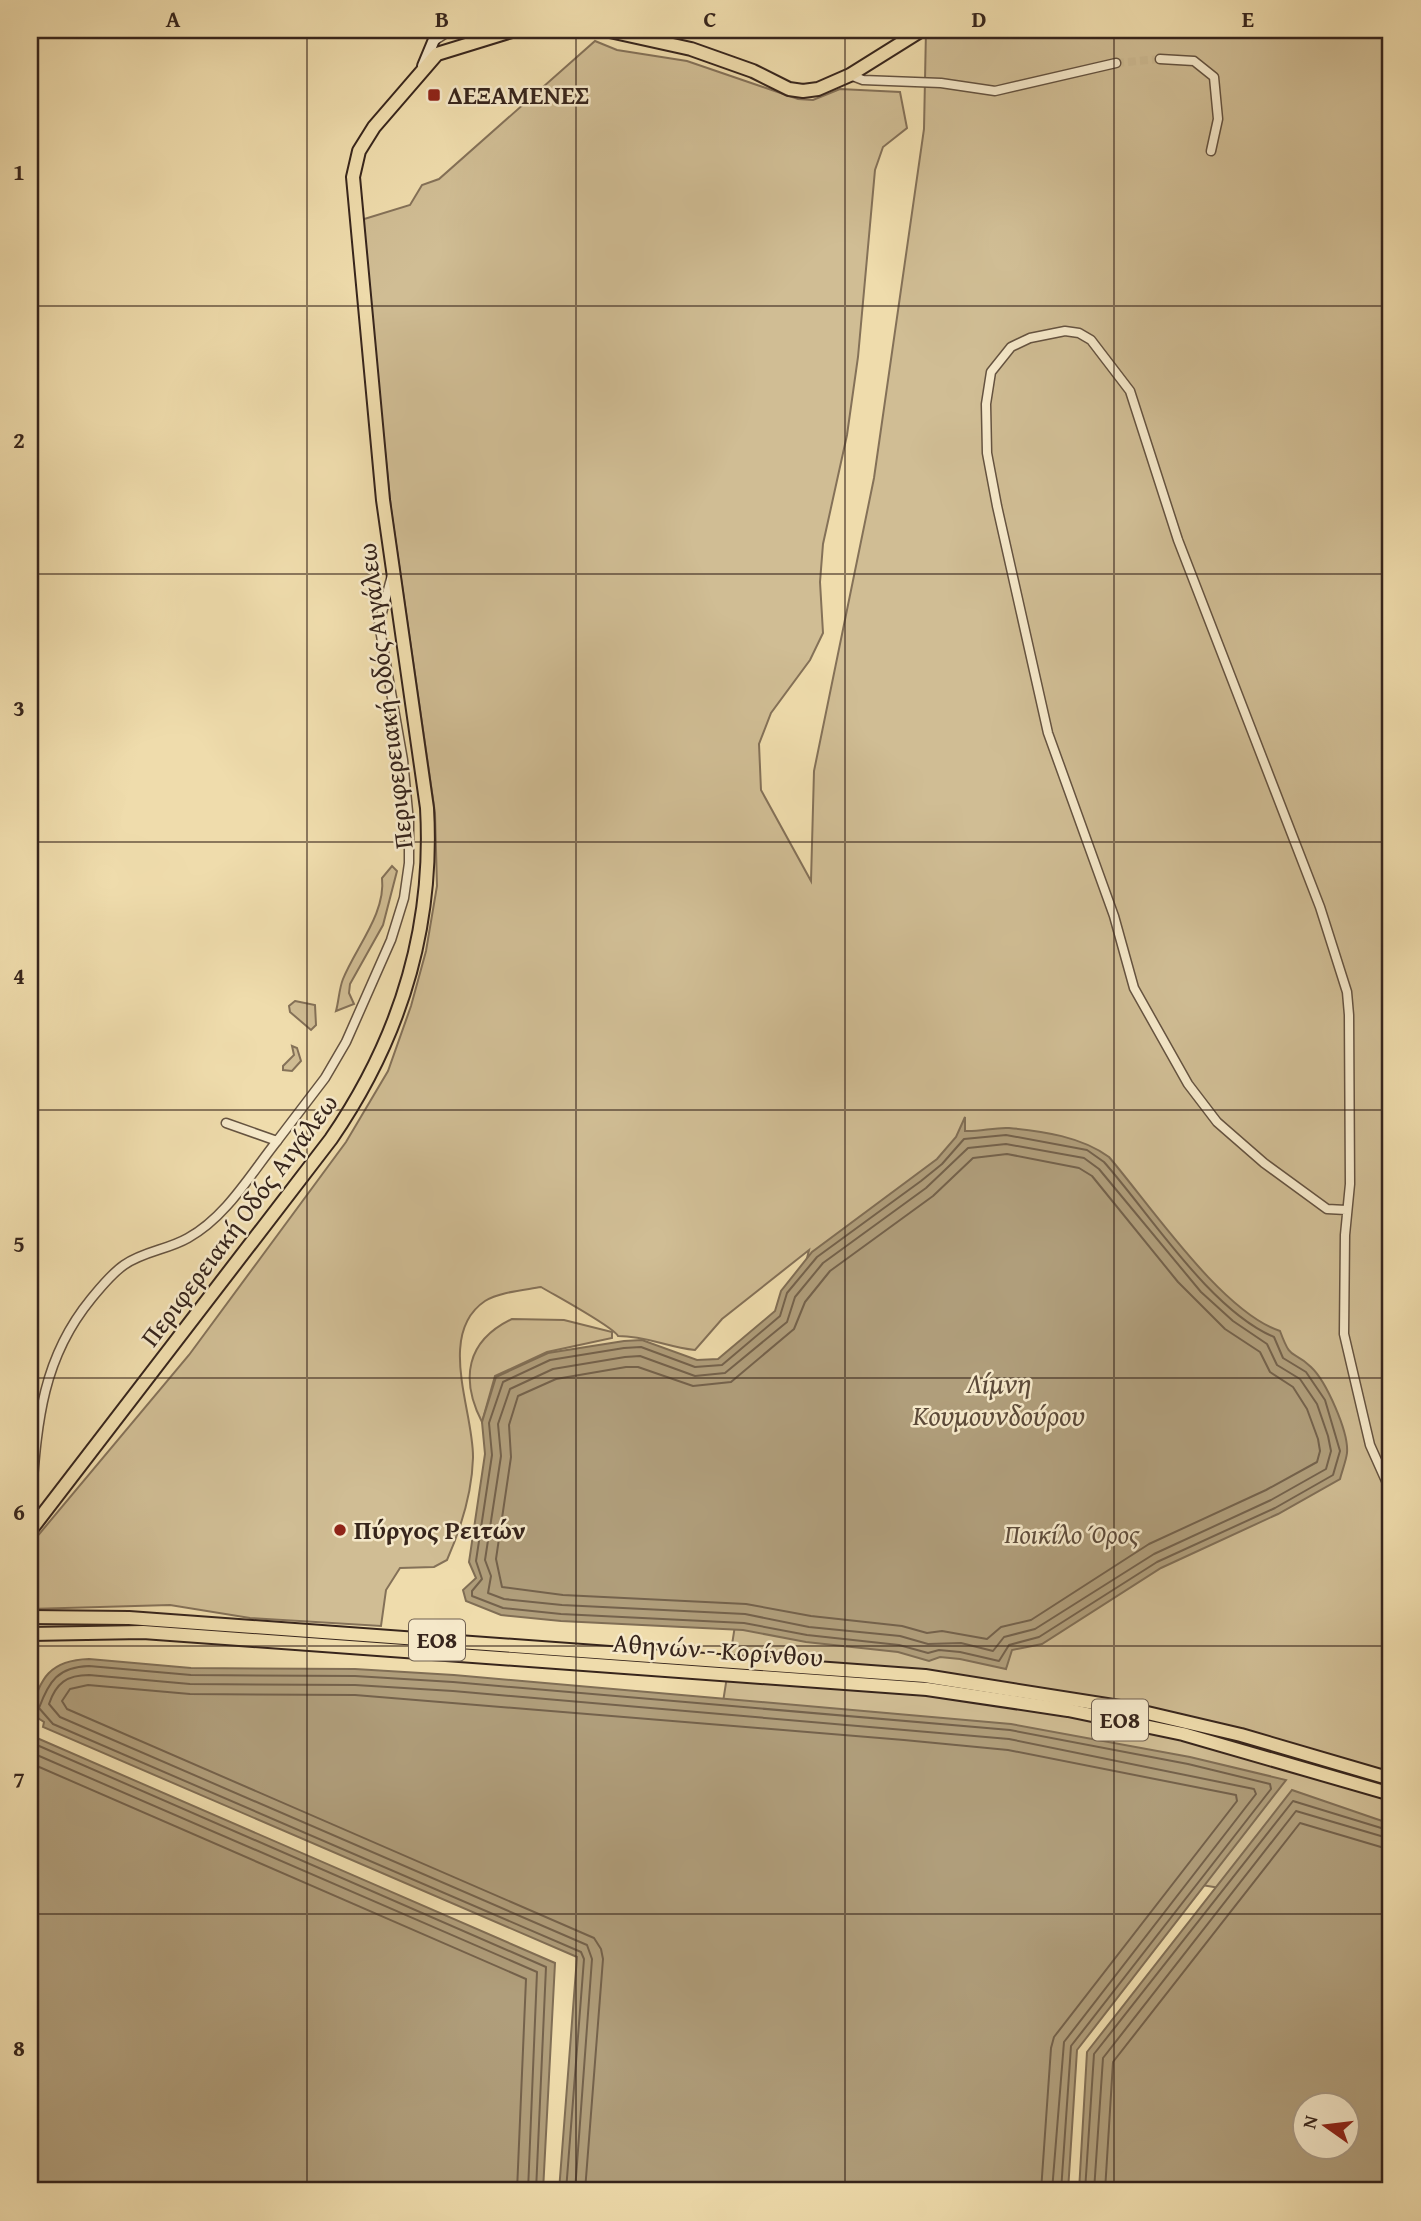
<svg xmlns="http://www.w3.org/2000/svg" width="1421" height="2221" viewBox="0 0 1421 2221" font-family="'Gentium Book Plus',serif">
<rect width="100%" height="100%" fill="#efdcac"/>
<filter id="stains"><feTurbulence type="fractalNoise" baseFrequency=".00286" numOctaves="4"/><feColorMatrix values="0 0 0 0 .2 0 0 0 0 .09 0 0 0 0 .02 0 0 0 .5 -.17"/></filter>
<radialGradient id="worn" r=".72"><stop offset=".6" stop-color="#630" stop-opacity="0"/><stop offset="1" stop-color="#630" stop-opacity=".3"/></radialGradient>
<!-- green -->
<g fill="#d0bd94" stroke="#847158" stroke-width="2">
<path d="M926 30H1391V1926L1226 1889 707 1804 766 1428 809 1250 722 1319 695 1350C667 1347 647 1336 618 1336 612 1326 556 1296 541 1287 525 1290 499 1292 485 1301 436 1334 474 1412 473 1458 472 1494 461 1528 447 1560L434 1567 400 1568 386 1590 381 1626 250 1618 170 1605 30 1609 35 1587 30 1585V1545L189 1355 346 1142 388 1071 411 1006 426 951 437 886 435 813 391 509 361 220 410 205 422 185 439 179 595 41 617 50 687 61 798 99 813 100 840 89 900 92 907 128 883 147 875 170 858 357 847 435 823 544 820 582 823 633 810 660 771 713 759 744 761 790 811 881 814 771 874 478 924 129Z"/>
<path d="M392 866 397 871 383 925 350 984 349 993 354 1004 336 1011C339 1000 339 989 343 979 356 947 386 913 382 878Z"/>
<polygon points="295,1001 315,1005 316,1025 311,1030 290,1012 289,1006"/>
<polygon points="292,1046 297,1048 301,1061 292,1071 283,1070 283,1066 294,1055"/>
<path d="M512 1319 564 1320 612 1332V1338L547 1352 495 1376 482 1422C460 1379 466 1341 512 1319Z"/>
</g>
<!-- water -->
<g fill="#b09e7b" stroke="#806e55" stroke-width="2" fill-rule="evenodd">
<path d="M965 1117V1131C979 1132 995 1127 1009 1128 1043 1131 1082 1137 1109 1157 1150 1205 1222 1312 1280 1331 1292 1363 1291 1348 1311 1367 1326 1381 1349 1432 1347 1453 1346 1461 1342 1471 1340 1479L1278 1514 1161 1568 1042 1644 1012 1650 1006 1669 960 1659 940 1657 929 1661 898 1652 806 1642 743 1630 561 1621 501 1615 466 1601 463 1590 476 1578 469 1562 485 1454 482 1422 496 1377 548 1353 624 1341 642 1340 697 1360 718 1359 775 1311 781 1291 812 1252 937 1159 956 1137Z"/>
<path d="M89 1659 191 1668 355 1669 454 1675 1011 1724 1190 1757 1286 1780 1077 2050 1068 2191H559L577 1957 43 1727 44 1722 30 1713C40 1678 50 1660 89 1659Z"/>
<polygon points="30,1735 555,1963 543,2191 30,2191"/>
<path d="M1292 1790 1391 1824V2191H1079L1087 2052ZM1306 2106H1348V2148H1306Z"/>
</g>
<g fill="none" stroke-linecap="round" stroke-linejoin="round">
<!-- shore -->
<g stroke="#74624c" stroke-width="2">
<path d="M1006 1135 1087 1150 1104 1162C1150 1214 1210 1310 1274 1337L1283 1358 1306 1372 1325 1400 1340 1451 1333 1475 1275 1508 1157 1562 1039 1637 1009 1645 999 1661 960 1652 939 1650 928 1653 899 1645 807 1635 744 1623 561 1614 503 1608 472 1596V1591L482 1579 476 1561 492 1455 489 1423 503 1382 550 1360 624 1348 641 1347 695 1367 722 1365 780 1316 787 1293 817 1257 921 1181 942 1164 964 1139Z"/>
<polygon points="1006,1144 1084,1158 1099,1169 1201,1292 1233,1321 1267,1344 1277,1365 1300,1379 1317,1404 1328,1436 1331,1451 1326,1469 1271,1500 1154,1554 1035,1629 1004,1637 993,1651 961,1643 928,1644 900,1636 809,1627 745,1614 562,1605 504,1599 488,1593 491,1576 485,1560 501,1456 498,1424 510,1389 553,1369 625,1357 640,1356 695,1376 725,1373 787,1322 795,1297 823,1263 926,1188 968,1148"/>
<polygon points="1007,1154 1079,1168 1092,1176 1178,1282 1225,1329 1260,1352 1270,1372 1293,1387 1307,1409 1318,1439 1320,1451 1317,1462 1266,1490 1149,1544 1031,1620 1001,1627 987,1639 942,1631 927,1633 902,1626 811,1616 746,1604 563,1595 502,1587 496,1559 511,1457 509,1425 518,1396 556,1379 626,1367 638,1367 693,1386 731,1382 794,1329 805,1302 830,1271 933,1196 973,1158"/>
<polyline points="30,1742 546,1967 536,2191"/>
<polyline points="30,1752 537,1972 528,2191"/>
<polyline points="30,1763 526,1979 517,2191"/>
<path d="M566 2191 584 1959 581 1952 53 1724 39 1708C49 1681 58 1667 89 1666L191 1675 355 1676 453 1682 1010 1730 1188 1764 1270 1784 1271 1789 1071 2046 1061 2191"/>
<path d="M575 2191 592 1959 587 1945 60 1717 49 1704C56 1683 67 1675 89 1675L190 1684 355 1685 453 1691 1009 1739 1254 1789 1256 1794 1064 2042 1052 2191"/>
<polyline points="585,2191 603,1959 601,1949 594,1938 67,1709 62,1701 70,1689 88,1685 190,1694 355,1695 904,1740 1008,1750 1236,1795 1237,1801 1054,2037 1051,2048 1041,2191"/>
<polyline points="1085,2191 1094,2054 1293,1801 1391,1831"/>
<polyline points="1094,2191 1103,2058 1296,1811 1391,1839"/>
<polyline points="1105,2191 1113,2062 1300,1823 1391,1850"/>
</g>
<!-- minor-tunnel -->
<polyline stroke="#cab78f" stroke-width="8" stroke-dasharray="8 4" stroke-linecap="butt" points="1116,63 1160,59"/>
<defs>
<g id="minor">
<polyline points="1160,59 1194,61 1214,77 1218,119 1211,151"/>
<polyline points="850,75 863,80 941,83 995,91 1116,63"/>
<polyline points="226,1123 277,1141 325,1078 346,1042 391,940 404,898 409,863 409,822 403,760 379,624 392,575"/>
<polyline points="1346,1210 1327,1209 1264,1163 1217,1122 1188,1084 1134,988 1114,916 1048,733 997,506 987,453 986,404 991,372 1011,347 1030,338 1065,331 1079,333 1091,340 1130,391 1178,540 1320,907 1347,992 1349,1015 1350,1184 1345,1235 1344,1334 1370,1445 1391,1492"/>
<path d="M30 1515C37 1435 37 1365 91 1299 101 1287 111 1274 124 1265 144 1251 167 1250 188 1238 226 1217 250 1175 277 1141"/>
</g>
<polyline id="tertiary" points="435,39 449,30"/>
<polyline id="secondary" points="423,66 438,30"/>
<g id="trunk">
<polyline points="605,30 691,49 753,71 789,89 803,91 818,89 850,75 922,30"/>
<path d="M30 1531 331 1139C399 1040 434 929 427 808L383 500 353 177 359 151 374 127 437 54 515 30"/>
<polyline points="30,1617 129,1618 925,1676 1126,1708 1241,1735 1391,1779"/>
<polyline points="30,1634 143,1632 927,1689 1068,1710 1183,1734 1391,1794"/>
</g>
</defs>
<!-- minor casing -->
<use href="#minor" stroke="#655340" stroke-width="11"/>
<!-- tertiary casing -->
<use href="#tertiary" stroke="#655340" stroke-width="13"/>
<!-- secondary casing -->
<use href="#secondary" stroke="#37251c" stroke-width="14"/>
<!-- trunk casing -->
<use href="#trunk" stroke="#37251c" stroke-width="16"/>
<!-- minor -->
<use href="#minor" stroke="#f5e8c9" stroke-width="8"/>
<!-- tertiary -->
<use href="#tertiary" stroke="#f5e8c9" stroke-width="10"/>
<!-- secondary -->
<use href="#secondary" stroke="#f5e8c9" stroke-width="10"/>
<!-- trunk -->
<use href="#trunk" stroke="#efdcac" stroke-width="12"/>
</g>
<!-- grid -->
<path fill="none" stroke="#37251c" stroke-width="2" stroke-opacity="0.55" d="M307 30V2191M576 30V2191M845 30V2191M1114 30V2191M30 306H1391M30 574H1391M30 842H1391M30 1110H1391M30 1378H1391M30 1646H1391M30 1914H1391"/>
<!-- markers -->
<g fill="#8f2418" stroke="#f5e8c9" stroke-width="2.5">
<rect x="427" y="88" width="14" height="14" rx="3.5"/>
<circle cx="340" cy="1530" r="7"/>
</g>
<g text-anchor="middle" stroke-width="5" stroke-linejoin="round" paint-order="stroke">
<!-- shield labels -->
<g fill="#f5e8c9" stroke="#706050" stroke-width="2">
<rect x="409" y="1619.5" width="56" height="41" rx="5"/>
<rect x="1092" y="1699.5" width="56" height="41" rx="5"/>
</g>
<g font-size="24" font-weight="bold" fill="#37251c">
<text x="437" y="1648">ΕΟ8</text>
<text x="1120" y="1728">ΕΟ8</text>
</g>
<!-- poi labels -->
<g font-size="26" font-weight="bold" fill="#37251c" stroke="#f5e8c9" text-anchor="start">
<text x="448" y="104">ΔΕΞΑΜΕΝΕΣ</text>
<text x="354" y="1539">Πύργος Ρειτών</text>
</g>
<!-- street labels -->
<g font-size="26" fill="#37251c" stroke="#f5e8c9">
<text transform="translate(385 696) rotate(-97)" y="9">Περιφερειακή Οδός Αιγάλεω</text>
<text transform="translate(239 1220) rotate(-53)" y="9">Περιφερειακή Οδός Αιγάλεω</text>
<text transform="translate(718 1650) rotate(4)" y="9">Αθηνών - Κορίνθου</text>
</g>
<!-- park labels -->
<g font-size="26" font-style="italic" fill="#5d4b3a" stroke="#f5e8c9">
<text x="1072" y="1543">Ποικίλο Όρος</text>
</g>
<!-- water labels -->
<g font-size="28" font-style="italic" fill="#5b4938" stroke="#f5e8c9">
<text x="999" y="1393">Λίμνη<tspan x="999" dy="32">Κουμουνδούρου</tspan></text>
</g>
</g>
<!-- margin -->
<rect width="1421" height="2221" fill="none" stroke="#efdcac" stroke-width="77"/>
<!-- north arrow -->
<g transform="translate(1326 2126) rotate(284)"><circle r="33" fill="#f5e8c9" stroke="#a99a84" stroke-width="2"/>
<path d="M0-5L12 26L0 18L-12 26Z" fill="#8f2418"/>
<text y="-10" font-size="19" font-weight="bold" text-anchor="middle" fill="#37251c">N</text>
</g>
<rect x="38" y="38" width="1344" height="2144" fill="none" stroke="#37251c" stroke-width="2.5"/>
<g font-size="23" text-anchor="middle" font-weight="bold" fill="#37251c">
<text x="173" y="27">A</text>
<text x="442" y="27">B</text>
<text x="710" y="27">C</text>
<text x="979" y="27">D</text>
<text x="1248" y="27">E</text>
<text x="19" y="180">1</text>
<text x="19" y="448">2</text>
<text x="19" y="716">3</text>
<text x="19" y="984">4</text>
<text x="19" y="1252">5</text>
<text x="19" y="1520">6</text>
<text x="19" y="1788">7</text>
<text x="19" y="2056">8</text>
</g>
<rect width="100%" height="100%" filter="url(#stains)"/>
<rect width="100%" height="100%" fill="url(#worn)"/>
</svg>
